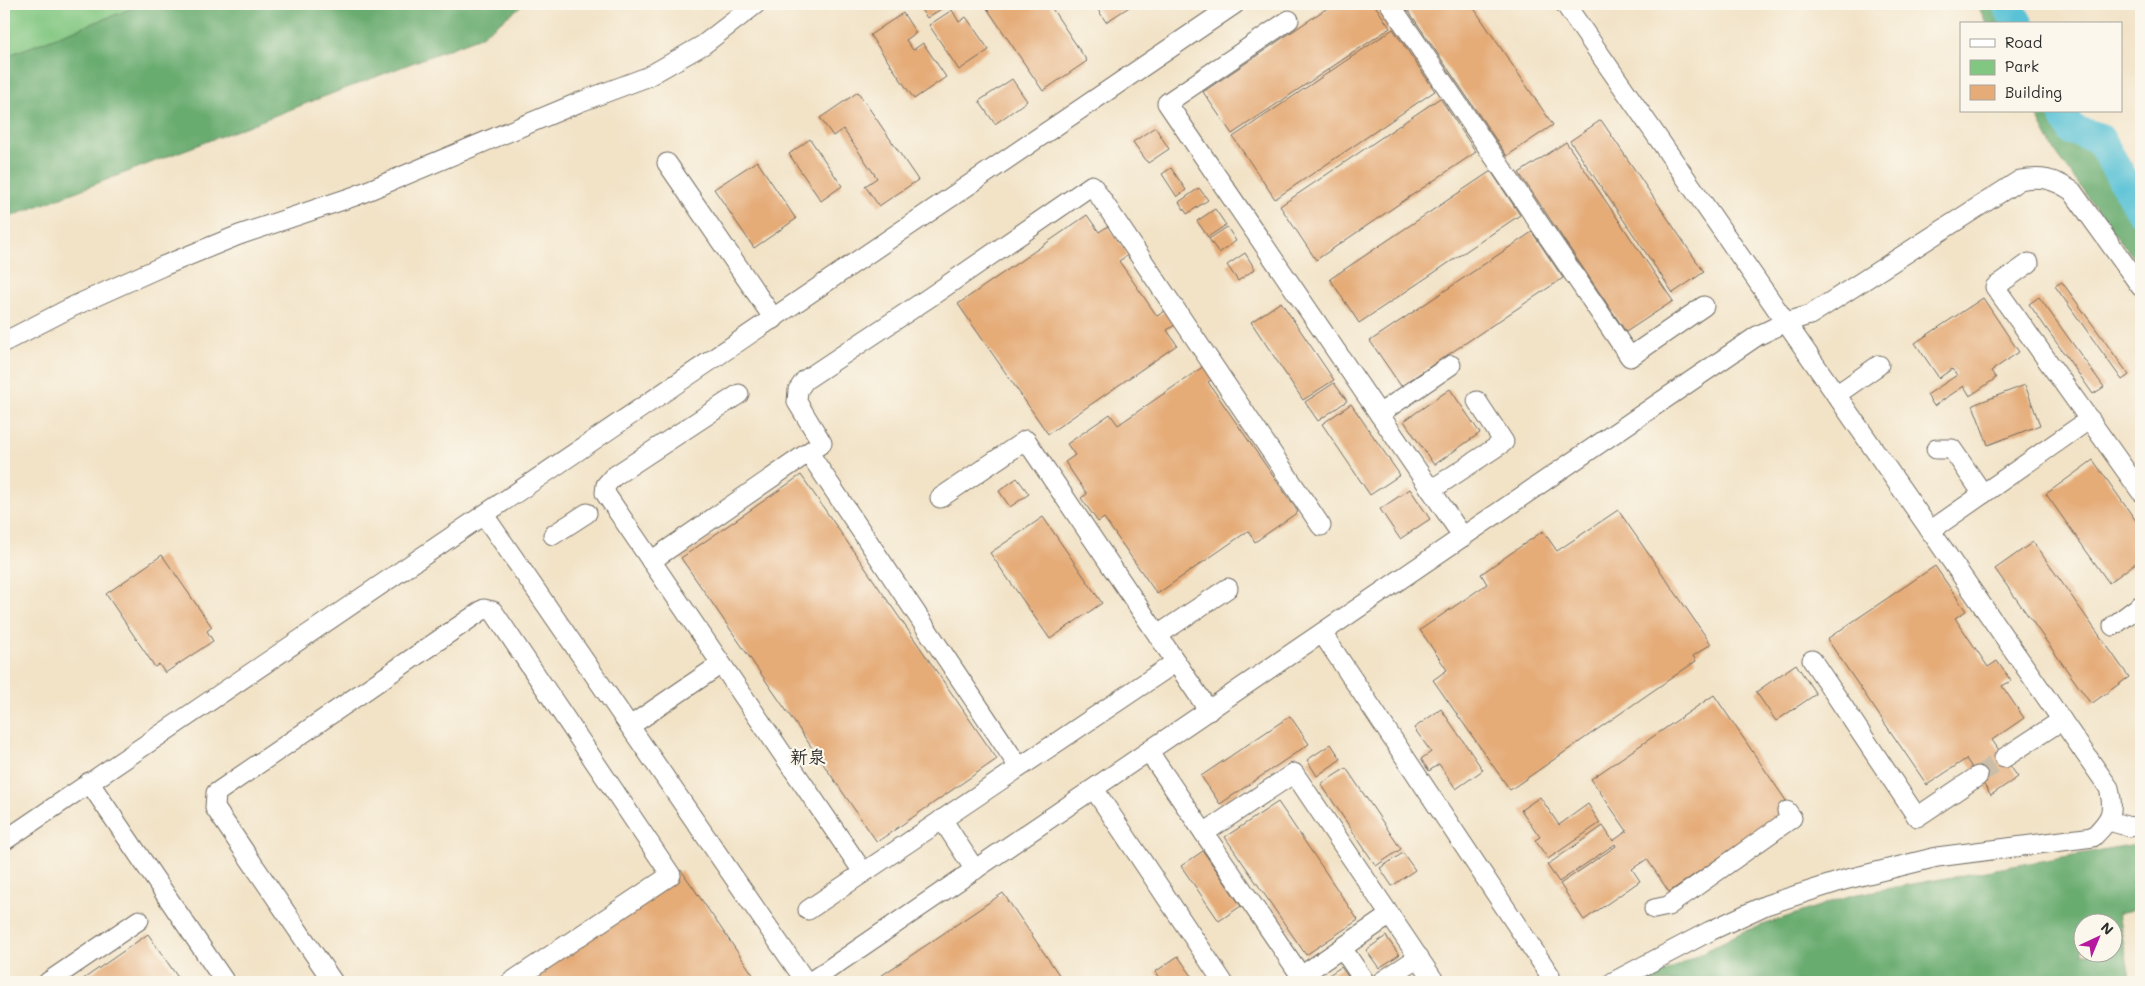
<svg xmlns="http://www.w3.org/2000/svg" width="2145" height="986" viewBox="0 0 2145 986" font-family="Mali,'Klee One',sans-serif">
<rect width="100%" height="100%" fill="#fbf7ec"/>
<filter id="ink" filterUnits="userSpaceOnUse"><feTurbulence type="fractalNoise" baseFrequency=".02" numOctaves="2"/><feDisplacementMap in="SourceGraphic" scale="10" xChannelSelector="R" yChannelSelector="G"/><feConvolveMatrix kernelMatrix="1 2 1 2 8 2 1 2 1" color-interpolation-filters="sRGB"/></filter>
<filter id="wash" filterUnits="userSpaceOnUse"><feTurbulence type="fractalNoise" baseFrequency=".0096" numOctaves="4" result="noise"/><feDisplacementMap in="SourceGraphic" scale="20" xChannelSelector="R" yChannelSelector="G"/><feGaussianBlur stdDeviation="1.12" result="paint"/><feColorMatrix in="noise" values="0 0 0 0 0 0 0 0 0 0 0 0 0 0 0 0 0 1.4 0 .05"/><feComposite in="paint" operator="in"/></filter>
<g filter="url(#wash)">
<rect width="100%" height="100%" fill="#f2e3c7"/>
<!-- green -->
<polygon fill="#82c781" stroke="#567956" points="4,4 144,4 4,57"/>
<!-- forest -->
<g fill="#69ac6f" stroke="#4a6c4d" fill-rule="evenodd">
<polygon points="144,4 524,4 480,37 4,219 4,57"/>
<polygon points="1977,4 2002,4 2012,24 1987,24"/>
<polygon points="2034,111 2056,111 2069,135 2095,145 2141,221 2141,267 2111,229 2056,153"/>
<path d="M2141 843V908L2118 913 2131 982H1646L1742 932 1852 895ZM2082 924H2112V954H2082Z"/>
</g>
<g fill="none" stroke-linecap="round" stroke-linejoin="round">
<!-- river -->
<g stroke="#5ac2d6" stroke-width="31">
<polyline points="2007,4 2018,24"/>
<polyline points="2062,111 2072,130 2099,138 2141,211"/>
</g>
</g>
<g id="blocks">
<!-- building -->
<g fill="#e5ac78">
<polygon points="917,4 949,4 927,18"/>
<polygon points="984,4 1049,4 1087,61 1043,91"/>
<polygon points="1094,4 1134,4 1106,22"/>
<polygon points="1333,4 1374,4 1390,28 1232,134 1203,92"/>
<polygon points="1404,4 1471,4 1553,125 1507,156"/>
<polygon points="952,10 959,22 966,17 989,50 959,70 929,25"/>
<polygon points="903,13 916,33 906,40 913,50 923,43 946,77 914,99 870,35"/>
<polygon points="1393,29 1435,91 1275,199 1233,137"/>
<polygon points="1012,79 1027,101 995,124 979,101"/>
<polygon points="858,92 918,180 879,206 865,186 877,178 843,129 833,136 820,118"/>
<polygon points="1440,98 1476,152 1316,260 1280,206"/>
<polygon points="1601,120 1704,272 1673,293 1570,141"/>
<polygon points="1155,127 1169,149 1148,163 1133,142"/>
<polygon points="810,139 842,186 821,201 789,154"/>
<polygon points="1566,142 1673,301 1626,332 1519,173"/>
<polygon points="757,161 796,219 754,248 714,189"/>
<polygon points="1171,168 1186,190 1177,197 1162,174"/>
<polygon points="1491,171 1520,215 1359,323 1330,279"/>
<polygon points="1199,188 1208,200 1187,214 1179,202"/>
<polygon points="1215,209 1226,225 1208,237 1197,221"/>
<polygon points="1087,215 1099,232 1108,226 1128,255 1119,261 1157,316 1170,308 1180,322 1167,330 1177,345 1048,434 958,304"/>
<polygon points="1227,227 1236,241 1219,253 1209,239"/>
<polygon points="1532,232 1563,278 1401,386 1370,341"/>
<polygon points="1245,253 1255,269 1238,281 1227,265"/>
<polygon points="2062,282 2129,375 2122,380 2055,286"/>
<polygon points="2039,297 2104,387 2093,394 2029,304"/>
<polygon points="1983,298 2019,352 1991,371 1996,378 1970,396 1964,386 1934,406 1927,395 1957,375 1952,369 1939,378 1915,343"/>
<polygon points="1281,302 1334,380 1303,400 1251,322"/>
<polygon points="1207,364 1216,377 1208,382 1298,512 1255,542 1248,531 1157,594 1104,518 1098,522 1081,498 1087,494 1065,462 1075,455 1067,444 1110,414 1118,425"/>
<polygon points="1334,383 1347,401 1318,421 1305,402"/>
<polygon points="2025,385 2040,425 1988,445 1973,405"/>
<polygon points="1450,389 1480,433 1434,465 1404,421"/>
<polygon points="1351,404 1400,475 1370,495 1322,424"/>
<polygon points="2093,460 2141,528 2141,559 2109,583 2046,494"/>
<polygon points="801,475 997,759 877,842 681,558"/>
<polygon points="1017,478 1029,494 1010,507 999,491"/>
<polygon points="1410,489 1430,519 1400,539 1380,509"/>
<polygon points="1618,510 1711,644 1693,656 1696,661 1510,790 1433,680 1447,670 1420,630 1487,584 1481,574 1543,531 1557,551"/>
<polygon points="1043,517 1102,603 1050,639 990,553"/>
<polygon points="2033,542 2129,677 2091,704 1995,569"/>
<polygon points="162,555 212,627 207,631 213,641 165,673 159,664 155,667 106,594"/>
<polygon points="1935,566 1966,611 1955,618 1988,667 1997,661 2011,681 2002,686 2024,718 1992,740 2018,777 1991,795 1966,759 1927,785 1827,639"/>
<polygon points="1796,664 1816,694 1776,721 1756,692"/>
<polygon points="1714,695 1791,808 1669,892 1647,859 1632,869 1640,881 1584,920 1560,884 1616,846 1615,844 1559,882 1547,865 1603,826 1613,841 1627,831 1591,779"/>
<polygon points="1441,709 1483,770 1456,789 1439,764 1429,771 1421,759 1431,752 1414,728"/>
<polygon points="1290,716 1309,744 1220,804 1201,776"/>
<polygon points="1331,744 1341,759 1317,776 1307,760"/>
<polygon points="1346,768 1401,849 1376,866 1321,784"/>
<polygon points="1540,797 1559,825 1588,804 1600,823 1548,859 1535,840 1540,837 1521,810"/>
<polygon points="1278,802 1358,920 1306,955 1225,837"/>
<polygon points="1203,851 1241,906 1219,921 1181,866"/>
<polygon points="1403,853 1415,870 1392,886 1380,868"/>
<polygon points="681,870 754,976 745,982 518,982"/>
<polygon points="1003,893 1064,982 872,982"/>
<polygon points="148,934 181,982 79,982"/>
<polygon points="1386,936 1399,955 1379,968 1366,950"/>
<polygon points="1178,956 1196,982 1162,982 1155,972"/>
<polygon points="1341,967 1352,982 1318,982"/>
</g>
</g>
</g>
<g filter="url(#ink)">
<use href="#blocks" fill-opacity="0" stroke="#716b62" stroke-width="1"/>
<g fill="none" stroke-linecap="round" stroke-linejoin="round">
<!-- minor-tunnel -->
<polyline stroke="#cabea8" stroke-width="19" stroke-dasharray="19 9" stroke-linecap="butt" points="1978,776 2004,758"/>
<defs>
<g id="minor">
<polyline points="1390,4 1630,357 1704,306"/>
<path d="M1565 4 2109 788C2115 813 2111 819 2093 837L1937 857 1844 880 1766 905 1710 931 1613 982"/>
<polyline points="1289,20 1167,103 1463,537"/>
<polyline points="667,163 774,319"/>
<polyline points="2029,263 1995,287 2141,492"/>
<polyline points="4,342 74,306 163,266 239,235 355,196 580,102 647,77 703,45 756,4"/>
<polyline points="739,394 613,477 606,485 605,493 863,872"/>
<polyline points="1836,395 1879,365"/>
<polyline points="1379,414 1451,365"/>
<polyline points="1936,449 1952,449 1983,494"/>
<polyline points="809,453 1019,767"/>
<polyline points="1431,490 1504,442 1477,401"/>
<polyline points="940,498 1026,440 1209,711"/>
<polyline points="484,515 806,982"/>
<polyline points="1930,531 2090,419"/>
<polyline points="553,535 587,513"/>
<polyline points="651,561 822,443 797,402 798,390 805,380 930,297 1092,185 1321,526"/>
<polyline points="2113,626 2141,605"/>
<polyline points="1322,633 1550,975"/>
<polyline points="1158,635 1228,588"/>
<polyline points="1812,660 1917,817 1978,776"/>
<polyline points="630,726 721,664"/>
<polyline points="1149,752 1305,982"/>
<polyline points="2004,758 2062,720"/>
<polyline points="89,782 225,982"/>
<polyline points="1094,789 1223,982"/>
<polyline points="942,819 975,870"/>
<polyline points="2109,821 2130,827 2141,825"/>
<polyline points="1204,833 1294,773 1435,982"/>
<polyline points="4,841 1235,4"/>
<polyline points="1654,909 1668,906 1792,818 1787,811"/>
<polyline points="808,910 1176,662"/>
<polyline points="1342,948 1365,982"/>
<polyline points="1301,976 1390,915"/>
<polyline points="48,982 139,920"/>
<polyline points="333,982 215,808 216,793 484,609 493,611 671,875 511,982"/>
<path d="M810 982 1757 336 1786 322 1810 315 2020 180C2041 176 2054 179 2072 191L2141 287"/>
<polyline points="1381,982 1419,957"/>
</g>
</defs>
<!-- minor casing -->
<use href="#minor" stroke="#716b62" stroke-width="21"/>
<!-- minor -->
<use href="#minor" stroke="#fff" stroke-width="19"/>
</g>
</g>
<g text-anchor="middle" stroke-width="4.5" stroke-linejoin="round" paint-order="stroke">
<!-- quarter labels -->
<g font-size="18" font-weight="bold" fill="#2b2b2b" stroke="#fbf7ec">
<text x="808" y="763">新泉</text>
</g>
</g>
<!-- margin -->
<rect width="2145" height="986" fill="none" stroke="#fbf7ec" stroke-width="20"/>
<!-- legend -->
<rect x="1960" y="22" width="162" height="90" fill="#fbf7ec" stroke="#a8a59f"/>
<rect x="1970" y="39" width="25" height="8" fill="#ffffff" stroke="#a8a59f"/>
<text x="2005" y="48" font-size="15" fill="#2b2b2b">Road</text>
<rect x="1970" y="60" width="25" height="15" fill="#82c781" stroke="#a8a59f"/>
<text x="2005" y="72" font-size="15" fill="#2b2b2b">Park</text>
<rect x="1970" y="85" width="25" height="15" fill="#e5ac78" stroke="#a8a59f"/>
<text x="2005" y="98" font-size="15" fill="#2b2b2b">Building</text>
<!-- north arrow -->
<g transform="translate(2098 938) rotate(44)"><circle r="24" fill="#fbf7ec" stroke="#a8a59f"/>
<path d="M0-4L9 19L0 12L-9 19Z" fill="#b5179e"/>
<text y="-8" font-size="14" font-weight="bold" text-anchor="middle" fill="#2b2b2b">N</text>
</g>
</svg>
